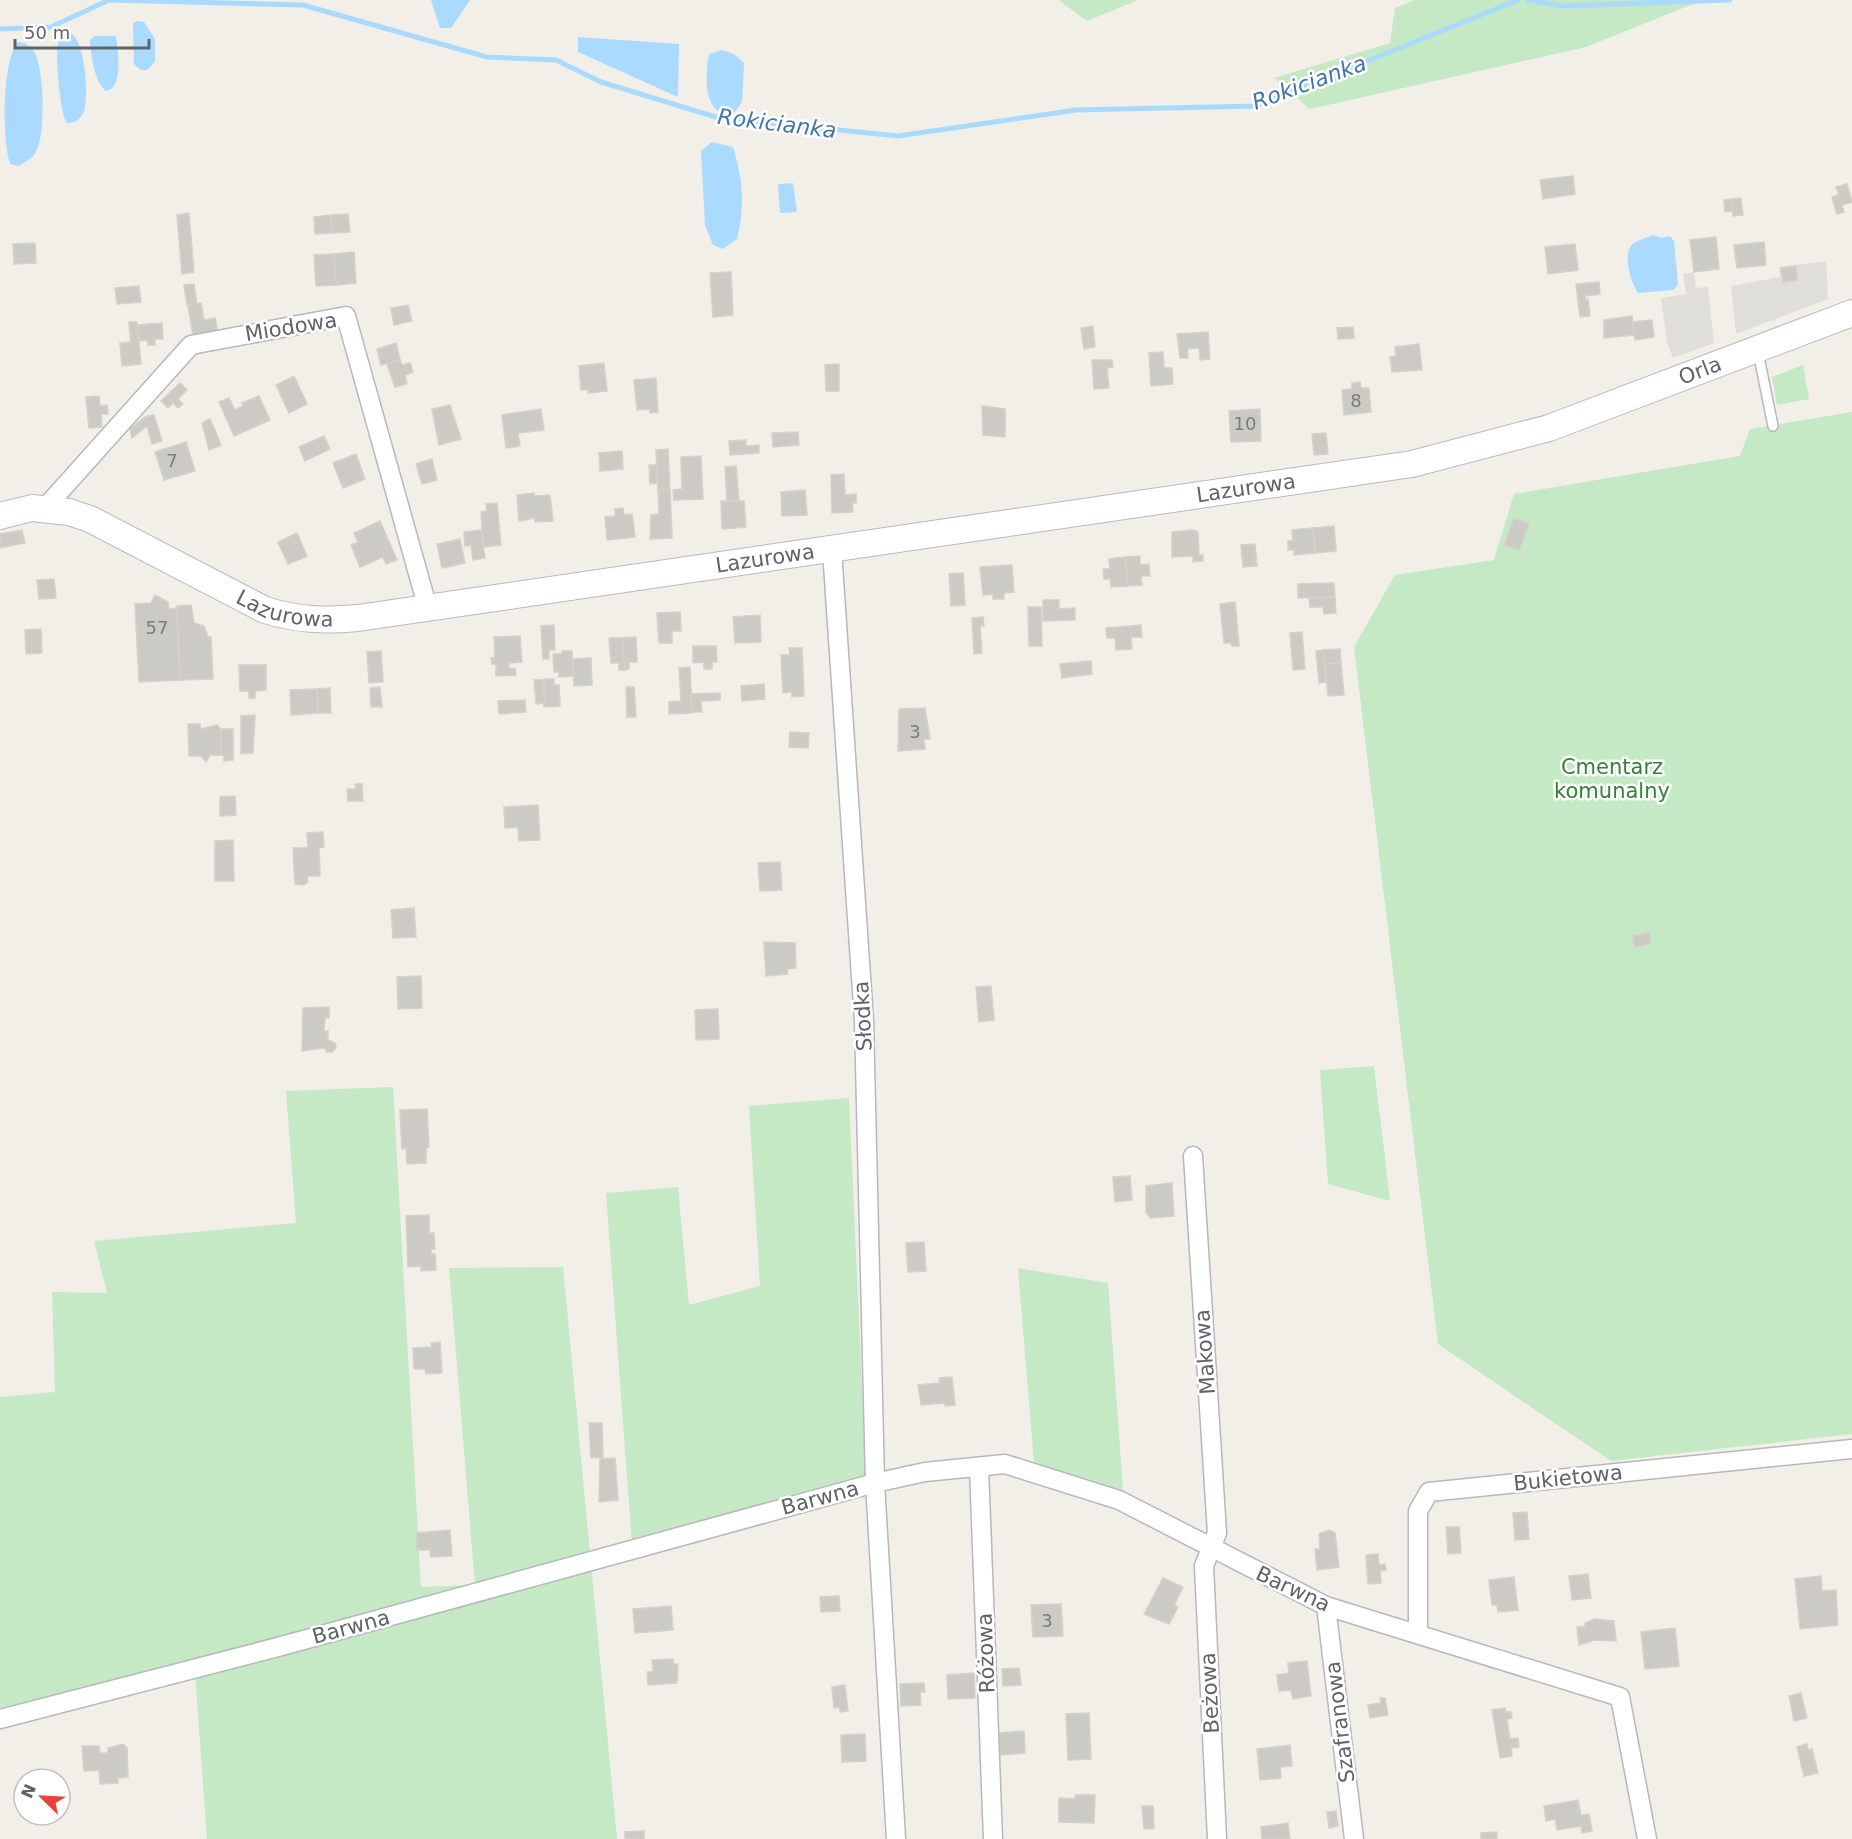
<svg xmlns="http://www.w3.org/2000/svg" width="1852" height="1839" viewBox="0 0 1852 1839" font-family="'DejaVu Sans',sans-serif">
<rect width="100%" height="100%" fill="#f1efe8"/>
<!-- industrial -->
<g fill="#e0deda">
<polygon points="1826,261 1828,299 1736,334 1731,286 1780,277 1779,267"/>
<polygon points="1694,272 1696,288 1708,287 1714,343 1673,358 1667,342 1661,298 1686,294 1683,274"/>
</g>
<!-- green -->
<g fill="#c5e8c5">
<polygon points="1059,0 1138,0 1087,21"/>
<polygon points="1415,0 1703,0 1586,47 1310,109 1274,78 1390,43 1395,8"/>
<polygon points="1803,365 1809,399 1777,405 1772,377"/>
<polygon points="1852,412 1852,1434 1611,1461 1438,1344 1354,647 1395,575 1494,560 1514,494 1740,456 1750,429"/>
<polygon points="1374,1066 1390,1201 1328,1184 1320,1070"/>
<polygon points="393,1087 421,1587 475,1585 449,1268 563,1267 617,1839 207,1839 194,1658 0,1709 0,1397 55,1392 52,1292 107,1293 94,1241 296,1223 286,1091"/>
<polygon points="849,1098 866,1476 632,1544 606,1193 678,1187 689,1305 760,1286 749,1106"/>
<polygon points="1018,1268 1108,1283 1123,1490 1034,1463"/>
</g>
<!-- water -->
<g fill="#aadaff">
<polygon points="431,0 470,0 451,28 440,28"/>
<polygon points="137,21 144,22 155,39 155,62 147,70 141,70 134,64 133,23"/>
<path d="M70 33C85 38 89 95 84 111 82 116 79 119 75 122L67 123C60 115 55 54 58 42 58 40 62 36 63 34Z"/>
<path d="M95 36H116C118 50 124 90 105 91 94 78 91 57 90 40Z"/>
<polygon points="578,37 679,44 678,97 578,52"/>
<path d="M17 42 25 43C28 46 33 50 35 53 44 71 46 135 36 152 32 159 25 162 18 166L10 164C2 137 2 65 17 42Z"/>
<path d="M722 50 734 54 744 63 742 102 734 113C730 112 722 113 719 111 703 103 706 68 709 54Z"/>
<path d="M712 142 733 147C743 180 745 206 737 239L723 249 713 245 705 225 701 151Z"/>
<polygon points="793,183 797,212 780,213 778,184"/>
<path d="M1653 235 1661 238 1670 236 1674 241 1678 285 1673 290 1638 293C1631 283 1623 256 1631 246 1635 240 1647 238 1653 235Z"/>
</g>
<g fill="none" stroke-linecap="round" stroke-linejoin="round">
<!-- stream -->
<g stroke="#aadaff" stroke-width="5">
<polyline points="1528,0 1562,6 1730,0"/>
<polyline points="0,29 51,27 109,0 303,5 487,57 556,60 601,82 719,118 898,136 1076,110 1256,106 1518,0"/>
</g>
</g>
<!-- building -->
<g fill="#cccac5" stroke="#d6d1c6" stroke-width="1.5">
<polygon points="1573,176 1575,194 1543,199 1540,180"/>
<polygon points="1847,184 1852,202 1842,205 1844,212 1837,214 1832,197 1839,195 1836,187"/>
<polygon points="1741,198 1743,215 1733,216 1732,199"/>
<polygon points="1732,199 1733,211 1725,212 1724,200"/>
<polygon points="189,213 194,272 182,274 177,215"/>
<polygon points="348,214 350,232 332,233 331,215"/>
<polygon points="331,215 332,233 315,234 314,217"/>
<polygon points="1716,237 1719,269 1694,272 1690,240"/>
<polygon points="1764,242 1766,265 1737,268 1734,245"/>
<polygon points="35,243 36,263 14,264 13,244"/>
<polygon points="1575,244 1578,270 1548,274 1545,247"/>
<polygon points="354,252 356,283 336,285 334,254"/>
<polygon points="334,254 336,285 316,286 314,255"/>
<polygon points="1796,266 1797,280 1783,282 1781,268"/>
<polygon points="731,272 733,315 713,317 710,273"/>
<polygon points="1599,282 1600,294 1585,296 1586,300 1588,299 1590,316 1580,317 1576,284"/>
<polygon points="194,284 197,304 187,305 184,285"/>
<polygon points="139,286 141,302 117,304 115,288"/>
<polygon points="201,303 204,320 215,318 218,333 193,336 188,305"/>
<polygon points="408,305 412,321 394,325 391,308"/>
<polygon points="1632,316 1634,335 1604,338 1604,320"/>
<polygon points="1652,320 1654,337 1635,340 1633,322"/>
<polygon points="129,322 137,322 141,364 122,366 120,343 131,342"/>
<polygon points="162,323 163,339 155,339 155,345 148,345 147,340 139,341 137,325"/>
<polygon points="1093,326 1095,347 1084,349 1081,328"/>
<polygon points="1353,327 1354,338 1338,339 1337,328"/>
<polygon points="1208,332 1210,359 1200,360 1199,348 1187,349 1188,358 1180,358 1177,334"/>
<polygon points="396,343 400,360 381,365 377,349"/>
<polygon points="1419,344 1422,370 1392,372 1390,357 1396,356 1395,347"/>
<polygon points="1163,352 1164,368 1172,368 1173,384 1151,386 1149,353"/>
<polygon points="400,360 402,365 410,363 413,372 405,375 407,384 395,387 387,364"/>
<polygon points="1092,360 1112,360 1113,367 1107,368 1109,388 1094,389"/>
<polygon points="604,363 607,391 588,393 588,389 581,390 579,366"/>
<polygon points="839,364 839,391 826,391 825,365"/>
<polygon points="294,376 307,404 289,413 276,385"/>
<polygon points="656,378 658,412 650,413 650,409 637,410 634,380"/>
<polygon points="1360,382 1361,388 1369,388 1371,412 1344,415 1342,390 1352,389 1352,383"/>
<polygon points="180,383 187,390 178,399 183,404 178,408 173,403 168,408 161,401"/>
<polygon points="99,396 100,406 107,405 108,414 101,414 102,427 89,428 86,397"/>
<polygon points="259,396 270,420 234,436 219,402 229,398 235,410 243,406 242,403"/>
<polygon points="450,405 461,439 439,445 432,409"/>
<polygon points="982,406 1005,409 1005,437 983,435"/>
<polygon points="541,409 544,430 518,433 520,446 506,448 502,415"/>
<polygon points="1260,409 1261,441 1231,442 1229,411"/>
<polygon points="154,415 162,441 152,444 147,426 132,438 130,429 145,417"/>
<polygon points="210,419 221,445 209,450 202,423"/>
<polygon points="798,432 799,445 773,447 772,433"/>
<polygon points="1326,433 1328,454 1314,455 1312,434"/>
<polygon points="324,436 330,449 305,461 299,447"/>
<polygon points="746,440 746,446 759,445 759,453 730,455 729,441"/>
<polygon points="186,442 195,471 164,480 155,452"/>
<polygon points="668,449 670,489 658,490 656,450"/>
<polygon points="622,451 623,469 600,471 599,453"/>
<polygon points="356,454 365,479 343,488 333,463"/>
<polygon points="701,456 703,499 674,500 673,490 682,489 681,457"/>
<polygon points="432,459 437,480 422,484 416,464"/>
<polygon points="649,465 657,465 657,483 650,484"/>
<polygon points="736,466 739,501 727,501 725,467"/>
<polygon points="844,474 845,495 856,494 856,503 852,503 853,512 832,513 831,475"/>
<polygon points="670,489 672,538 650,539 651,515 659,514 658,490"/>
<polygon points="805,490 807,515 782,516 781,492"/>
<polygon points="534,493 534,496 550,495 553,521 535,522 535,518 519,521 517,495"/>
<polygon points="721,501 744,501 746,527 722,529"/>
<polygon points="497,503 501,545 483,547 481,512 487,511 486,504"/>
<polygon points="623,508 624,515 632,514 635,537 607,540 605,517 615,516 615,509"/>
<polygon points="1514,518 1529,524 1519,550 1504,545"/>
<polygon points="380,521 397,560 386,564 383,557 360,567 351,545 358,542 354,533"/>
<polygon points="1334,526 1336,551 1315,553 1313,528"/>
<polygon points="1313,528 1315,553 1294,555 1294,550 1288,550 1288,541 1293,541 1292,530"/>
<polygon points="22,530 25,543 0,548 0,534"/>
<polygon points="481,530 485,558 473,560 471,545 465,546 464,532"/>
<polygon points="1193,530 1198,532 1199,555 1203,555 1203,561 1193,562 1193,556 1172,557 1172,532"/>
<polygon points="297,533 307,556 288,564 278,542"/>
<polygon points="460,539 465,563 442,568 437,544"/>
<polygon points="1255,544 1257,566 1243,567 1241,545"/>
<polygon points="1140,556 1140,565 1149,564 1150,576 1141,576 1142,585 1128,586 1125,557"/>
<polygon points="1125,557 1128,586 1111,587 1110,579 1104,579 1103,569 1110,569 1109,559"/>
<polygon points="1012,565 1014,592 1004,593 1004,599 993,599 993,594 983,595 980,567"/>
<polygon points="963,573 965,605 951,606 949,574"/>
<polygon points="54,579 56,598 39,599 37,580"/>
<polygon points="1334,583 1335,597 1298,598 1298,584"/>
<polygon points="155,595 168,602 169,609 177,608 180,680 139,682 135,604 151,603"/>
<polygon points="1335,597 1336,613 1324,614 1323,607 1310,607 1309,598"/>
<polygon points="1043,600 1059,600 1059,609 1075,608 1075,620 1043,621"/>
<polygon points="1235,602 1239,646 1232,646 1231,643 1224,643 1220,604"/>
<polygon points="191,605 194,623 204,626 208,637 211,637 213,679 180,680 177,606"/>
<polygon points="1028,607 1041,607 1042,646 1029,646"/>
<polygon points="680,612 681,631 672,631 672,643 659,643 657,613"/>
<polygon points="760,615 761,642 735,643 733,617"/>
<polygon points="983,617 984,626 980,626 982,653 974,654 972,618"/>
<polygon points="554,625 555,650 549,650 549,659 543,659 541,626"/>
<polygon points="1141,625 1142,637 1131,637 1132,649 1116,650 1115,638 1107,638 1106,628"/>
<polygon points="41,629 42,653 26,654 25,630"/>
<polygon points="1302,632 1305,669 1293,670 1290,633"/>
<polygon points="520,636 522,662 509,663 509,669 515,668 516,675 496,676 496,664 492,664 491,658 495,657 494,637"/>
<polygon points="636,637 637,662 629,662 629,669 625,670 622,638"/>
<polygon points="609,638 622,638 625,670 619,670 619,663 611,663"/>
<polygon points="693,646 716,646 717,662 712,662 712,669 704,669 704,662 693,663"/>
<polygon points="789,648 802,648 804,696 792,697 792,692 783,693 781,655 790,655"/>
<polygon points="1340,649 1341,663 1325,664 1323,650"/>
<polygon points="1323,650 1326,682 1319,683 1316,651"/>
<polygon points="381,651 383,682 369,683 367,652"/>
<polygon points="562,651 572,651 573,676 559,677 559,672 554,672 553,654 562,654"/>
<polygon points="591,658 592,685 574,686 573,659"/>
<polygon points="1091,661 1092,674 1062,678 1060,664"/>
<polygon points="1341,663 1344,695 1328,696 1325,664"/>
<polygon points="239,665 266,665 266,690 255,691 255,698 249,698 249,691 240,691"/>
<polygon points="690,667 692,713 669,714 669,702 681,701 679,668"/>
<polygon points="544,679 554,679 554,685 559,685 560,706 544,707"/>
<polygon points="534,680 543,680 545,703 536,704"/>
<polygon points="764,684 765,699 742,701 741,686"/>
<polygon points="380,687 382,707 371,707 370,688"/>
<polygon points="626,687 634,687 636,717 627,717"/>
<polygon points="330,688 331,713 318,713 317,689"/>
<polygon points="317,689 318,713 291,715 290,690"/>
<polygon points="720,693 720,700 701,701 702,712 692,712 691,694"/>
<polygon points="525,700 526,712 499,714 498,701"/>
<polygon points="925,708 930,739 924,739 925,749 898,751 899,709"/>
<polygon points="255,715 253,753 241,754 241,716"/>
<polygon points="188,724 200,724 200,729 217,725 221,729 221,755 210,755 206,762 201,756 189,756"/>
<polygon points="221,729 233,729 233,760 224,761 224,755 221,755"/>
<polygon points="790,732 809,733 808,748 789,747"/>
<polygon points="355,784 362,784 363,801 348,801 347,789 356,789"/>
<polygon points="235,796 236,815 220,816 220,797"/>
<polygon points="538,805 540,840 519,841 518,827 505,828 504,807"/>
<polygon points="323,832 324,847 319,848 320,876 307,876 308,882 304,885 295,884 293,848 308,848 307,833"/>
<polygon points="233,840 234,881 215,881 215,841"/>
<polygon points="780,862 782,890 760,891 758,863"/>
<polygon points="414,908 416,937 393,938 391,910"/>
<polygon points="1649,933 1651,944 1635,947 1633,936"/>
<polygon points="764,942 795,943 796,968 787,969 788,974 766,976"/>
<polygon points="421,976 422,1008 398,1009 397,977"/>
<polygon points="991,986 994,1020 979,1022 976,987"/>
<polygon points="329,1007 329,1018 325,1017 324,1031 328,1031 328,1040 335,1043 336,1048 332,1052 327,1052 324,1048 302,1051 303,1008"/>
<polygon points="718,1009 719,1039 696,1040 695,1010"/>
<polygon points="427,1109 429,1147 426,1148 426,1163 407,1164 406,1148 402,1149 400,1110"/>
<polygon points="1130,1176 1132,1200 1115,1202 1113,1177"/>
<polygon points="1172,1183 1174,1216 1150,1218 1146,1212 1146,1186"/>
<polygon points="429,1215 429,1233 434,1233 435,1249 431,1249 431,1254 435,1254 436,1270 421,1271 421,1266 408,1267 406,1216"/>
<polygon points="924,1242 926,1271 908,1272 906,1243"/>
<polygon points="440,1342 442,1373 426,1374 425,1369 414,1369 413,1348 432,1347 431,1343"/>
<polygon points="952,1377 955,1405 945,1406 945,1403 921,1405 918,1385 940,1383 939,1378"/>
<polygon points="589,1423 602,1423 603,1457 591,1458"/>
<polygon points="615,1458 618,1500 599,1502 600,1459"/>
<polygon points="1527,1512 1529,1539 1515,1540 1513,1513"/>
<polygon points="1446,1527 1459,1527 1461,1553 1448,1554"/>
<polygon points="450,1530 452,1556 431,1557 430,1550 417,1550 416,1533"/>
<polygon points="1329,1530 1335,1533 1339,1567 1317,1570 1315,1549 1320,1549 1319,1534"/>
<polygon points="1378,1554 1379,1565 1385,1564 1386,1570 1380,1571 1381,1583 1368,1584 1366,1555"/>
<polygon points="1588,1574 1591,1598 1572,1600 1569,1576"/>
<polygon points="1821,1576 1822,1591 1836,1590 1838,1625 1800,1629 1795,1579"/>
<polygon points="1514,1577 1518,1610 1498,1612 1497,1605 1492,1605 1489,1580"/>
<polygon points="1163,1578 1183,1587 1174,1606 1178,1607 1169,1624 1144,1614"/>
<polygon points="839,1596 840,1611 821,1612 820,1597"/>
<polygon points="1061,1604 1063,1636 1033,1637 1031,1605"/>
<polygon points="671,1606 673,1630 635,1633 633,1609"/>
<polygon points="1595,1619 1614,1621 1616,1641 1595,1640 1579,1645 1577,1627 1585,1626 1585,1623"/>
<polygon points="1675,1628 1679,1666 1645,1669 1641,1632"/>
<polygon points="673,1659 674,1664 678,1664 677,1683 648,1685 647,1672 653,1672 652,1660"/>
<polygon points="1307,1661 1311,1696 1293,1699 1291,1690 1279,1691 1277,1675 1289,1673 1288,1663"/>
<polygon points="1019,1668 1021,1685 1003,1686 1002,1669"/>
<polygon points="974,1673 975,1698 948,1699 947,1675"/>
<polygon points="924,1683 925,1692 920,1692 921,1705 901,1706 900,1684"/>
<polygon points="845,1685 848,1711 840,1712 840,1707 834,1708 832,1687"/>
<polygon points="1801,1693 1807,1718 1794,1721 1789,1696"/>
<polygon points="1380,1698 1385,1698 1388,1715 1370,1718 1368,1705 1381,1703"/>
<polygon points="1505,1708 1506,1712 1511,1712 1512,1718 1507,1719 1510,1739 1518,1738 1519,1747 1511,1748 1512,1756 1500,1758 1492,1710"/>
<polygon points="1089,1713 1091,1759 1068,1760 1066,1714"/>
<polygon points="1024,1731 1025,1753 1000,1755 999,1733"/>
<polygon points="865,1734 866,1761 842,1762 841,1735"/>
<polygon points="123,1744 127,1748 128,1777 118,1778 118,1783 100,1784 99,1770 84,1771 82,1746 99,1746 100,1753 108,1753 108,1748"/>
<polygon points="1807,1744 1808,1750 1812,1749 1818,1773 1804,1776 1797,1747"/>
<polygon points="1290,1745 1292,1766 1280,1767 1281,1778 1260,1780 1257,1749"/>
<polygon points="1075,1795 1095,1795 1094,1823 1059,1822 1059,1798 1075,1799"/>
<polygon points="1578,1800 1581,1815 1589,1814 1592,1831 1582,1833 1581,1826 1557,1830 1555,1819 1546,1821 1544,1806"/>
<polygon points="1142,1806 1153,1806 1154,1828 1144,1829"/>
<polygon points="1336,1811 1338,1826 1329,1828 1327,1812"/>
<polygon points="1288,1823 1290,1839 1262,1839 1261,1827"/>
<polygon points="644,1831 644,1839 625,1839 625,1832"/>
<polygon points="1497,1832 1497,1839 1481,1839 1481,1833"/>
</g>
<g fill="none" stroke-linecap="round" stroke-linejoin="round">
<defs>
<polyline id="lane" points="1758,352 1773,426"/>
<g id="street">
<polyline points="44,509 191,345 346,316 428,609"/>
<polyline points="832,550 864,1021 875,1483 896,1839"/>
<polyline points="1193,1156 1217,1533 1204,1566 1217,1839"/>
<polyline points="979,1467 993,1839"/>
<polyline points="1326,1606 1354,1839"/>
<polyline points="1418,1634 1418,1511 1429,1492 1852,1449"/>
<polyline points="0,1719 278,1647 875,1483 925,1472 1005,1464 1119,1500 1326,1606 1620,1697 1647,1839"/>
</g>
<g id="secondary">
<path id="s1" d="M0 516 32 508 69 512 90 519 265 610C297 620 325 621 358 618L1412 464 1549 428 1852 313"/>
</g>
</defs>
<!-- lane casing -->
<use href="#lane" stroke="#b5b8bc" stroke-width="12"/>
<!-- street casing -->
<use href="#street" stroke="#b5b8bc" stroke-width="21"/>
<!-- secondary casing -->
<use href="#secondary" stroke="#b6babf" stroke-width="28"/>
<!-- lane -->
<use href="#lane" stroke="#fff" stroke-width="9"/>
<!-- street -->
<use href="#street" stroke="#fff" stroke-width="18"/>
<!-- secondary -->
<use href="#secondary" stroke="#fff" stroke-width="26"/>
</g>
<g text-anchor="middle" stroke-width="5" stroke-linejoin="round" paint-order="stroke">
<!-- number labels -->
<g font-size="18" fill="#7a7d7f">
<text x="1356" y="407">8</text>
<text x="1245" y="430">10</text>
<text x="172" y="467">7</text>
<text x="157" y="634">57</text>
<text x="915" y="738">3</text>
<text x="1047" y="1627">3</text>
</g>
<!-- street labels -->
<g font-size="21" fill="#5f6368" stroke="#fff">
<text transform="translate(291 327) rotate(-9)" y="7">Miodowa</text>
<text dy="7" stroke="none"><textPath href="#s1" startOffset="1752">Orla</textPath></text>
<text dy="7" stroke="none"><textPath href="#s1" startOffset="1281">Lazurowa</textPath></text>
<text dy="7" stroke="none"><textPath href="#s1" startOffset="795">Lazurowa</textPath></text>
<text dy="7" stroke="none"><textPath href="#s1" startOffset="309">Lazurowa</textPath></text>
<text transform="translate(863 1016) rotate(-93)" y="7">Słodka</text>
<text transform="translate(1205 1352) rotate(-94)" y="7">Makowa</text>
<text transform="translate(1568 1478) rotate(-6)" y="7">Bukietowa</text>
<text transform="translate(820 1498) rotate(-15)" y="7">Barwna</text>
<text transform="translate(1293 1589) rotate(25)" y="7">Barwna</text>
<text transform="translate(351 1627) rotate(-15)" y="7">Barwna</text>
<text transform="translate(986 1653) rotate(-92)" y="7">Różowa</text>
<text transform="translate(1210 1693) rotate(-93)" y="7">Beżowa</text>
<text transform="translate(1340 1722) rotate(-97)" y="7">Szafranowa</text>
</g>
<!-- park labels -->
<g font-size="21" fill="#348238" stroke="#fff">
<text x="1612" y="774">Cmentarz<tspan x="1612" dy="24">komunalny</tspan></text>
</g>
<!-- water labels -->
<g font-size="22" font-style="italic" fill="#4174aa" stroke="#fff">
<text transform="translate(1309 82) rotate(-20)" y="8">Rokicianka</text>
<text transform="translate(777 123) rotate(7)" y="8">Rokicianka</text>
</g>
</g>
<!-- north arrow -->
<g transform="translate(42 1797) rotate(294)"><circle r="28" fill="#ffffff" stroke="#bfc1c3" stroke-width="1.5"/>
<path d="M0-4.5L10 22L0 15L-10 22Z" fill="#ea4335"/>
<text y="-9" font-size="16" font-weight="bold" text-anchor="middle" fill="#5f6368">N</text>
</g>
<!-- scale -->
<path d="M15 39v9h134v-9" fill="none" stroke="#5f6368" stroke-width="3"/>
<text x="24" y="39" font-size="18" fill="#5f6368" stroke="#ffffff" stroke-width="4.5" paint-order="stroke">50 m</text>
</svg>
